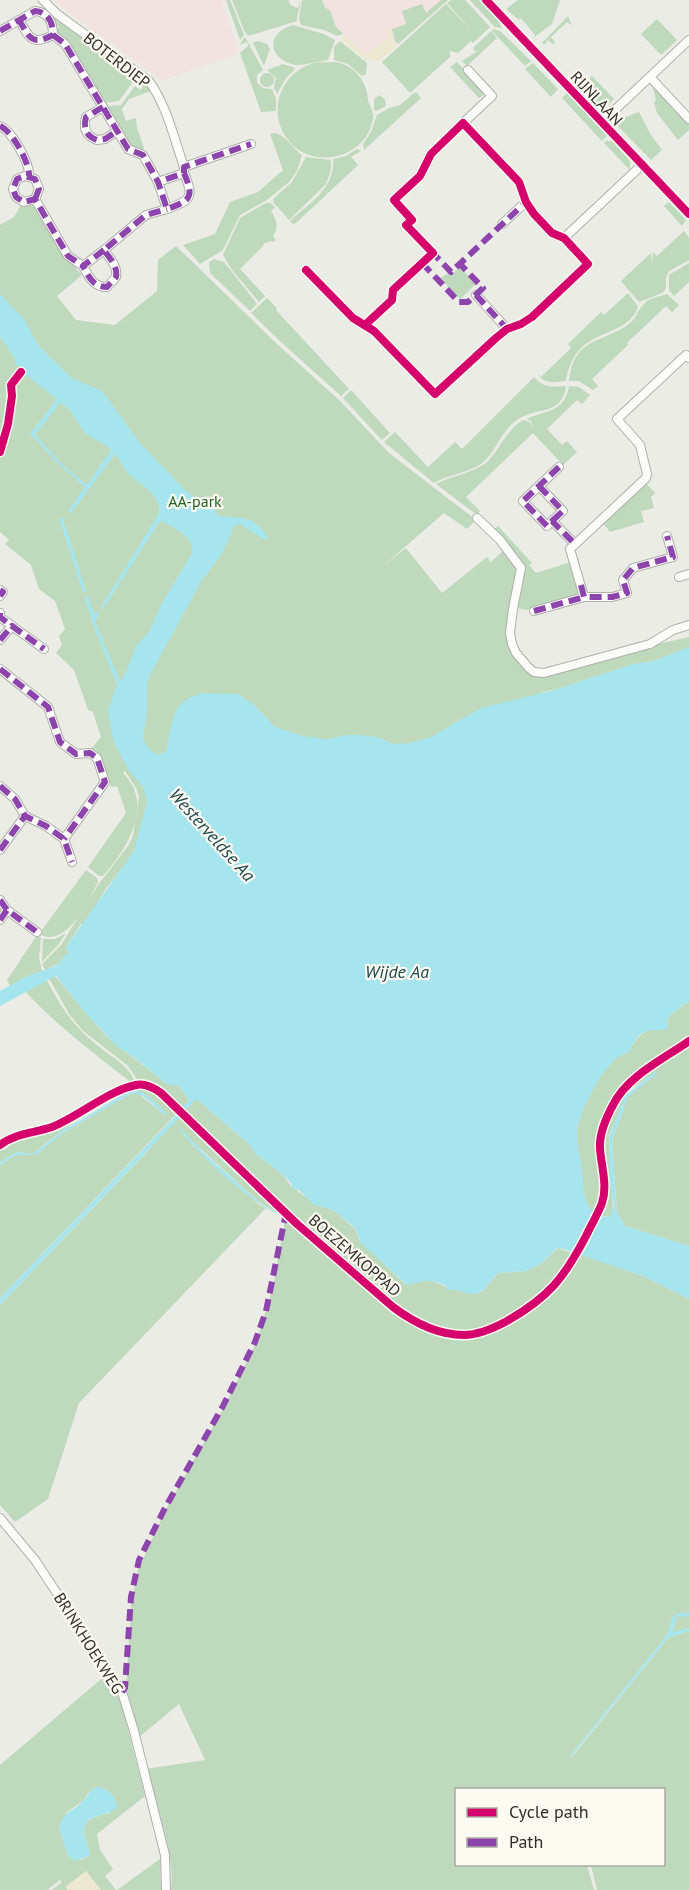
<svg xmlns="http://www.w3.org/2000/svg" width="689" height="1890" viewBox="0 0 689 1890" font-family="'PT Sans',sans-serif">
<rect width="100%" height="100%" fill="#ecece6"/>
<!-- education -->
<g fill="#f2e3e0">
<polygon points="52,0 221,0 240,53 162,81"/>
<polygon points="322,0 448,0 379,61 375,62 366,60 341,39 344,35 336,27 330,11 325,8"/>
</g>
<!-- green -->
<g fill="#bed9bb" fill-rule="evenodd">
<polygon points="226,0 230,0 244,35 240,40"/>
<path d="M232 0H288L291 5 297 8 299 6V0C302 8 296 13 297 21L248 36 244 30Z"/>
<polygon points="302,0 322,0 325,8 330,10 336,27 343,34 337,36 324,30 301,25 299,18"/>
<polygon points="441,0 448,0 398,44 395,41 392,29 406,24 402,11 422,4 426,13"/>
<polygon points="451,0 465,0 490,27 473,43 471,41 458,53 451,51 449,53 451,56 410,93 382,62 446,4 475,34 447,3"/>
<polygon points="470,0 479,0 497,19 502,28 495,27"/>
<polygon points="518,0 560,0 552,24 533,38 535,35 521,18 519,20 506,9"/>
<polygon points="568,16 572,26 567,22 551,37 555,43 553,44 548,40 544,45 542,43"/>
<polygon points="54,17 137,76 119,101 104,103 57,34 56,29 59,28 59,26 55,26"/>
<polygon points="657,19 677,40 661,55 641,34"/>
<path d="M293 25 324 34 335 40 328 60C321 61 299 66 295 65 267 58 266 33 293 25Z"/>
<polygon points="493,29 500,31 531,61 525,66 492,31"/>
<polygon points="491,31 497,38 467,66 462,61 476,52 473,48"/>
<polygon points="245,37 263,70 257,75 257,83 263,88 272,89 276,99 276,111 261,112 240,53 248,46 247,42 239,45"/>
<polygon points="258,41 267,44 270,49 264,66 253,43"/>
<polygon points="340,41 367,63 366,74 362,76 348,64 334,60 334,47"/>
<path d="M335 62C354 65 367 81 368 100 369 106 374 111 373 117 369 157 314 172 289 141 268 116 277 78 308 65 316 61 326 63 335 62Z"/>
<polygon points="457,62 486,93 479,98 450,67"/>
<polygon points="533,63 558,89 551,97 525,69"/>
<polygon points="283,64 293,67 295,69 286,78 277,94 274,88 276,78 267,70"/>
<circle cx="267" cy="80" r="7"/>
<polygon points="592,76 614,99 607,106 597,106 580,88"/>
<polygon points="140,79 151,91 129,99 122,109 126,121 136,118 137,128 144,148 142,152 129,146 106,106 121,105 135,86 141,90 143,86 138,82"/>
<polygon points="652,85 689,124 689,130 678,140 657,113 654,102 656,100"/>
<polygon points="414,93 417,93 421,98 364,150 363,144 371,132 377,115 389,108 400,105"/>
<polygon points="567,93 607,136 602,141 562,98"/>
<polygon points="379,95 385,99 386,106 376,111 374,110 374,99"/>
<polygon points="639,112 651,135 662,150 651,160 617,125 618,120"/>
<path d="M275 133C286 135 293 149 302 155L297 171 289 182 267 200 240 215 223 250 200 264 183 245 215 234 230 202 258 192 283 170 270 134Z"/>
<polygon points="607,140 609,142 611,140 630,161 630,170 604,143"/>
<path d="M357 149 361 151 351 157 358 165 296 223 293 224 290 221C309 204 336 187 333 159L346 156Z"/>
<path d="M306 157 330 160C333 167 329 178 325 185L289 220 274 203 273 199 292 182Z"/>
<polygon points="669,202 686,220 682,226 664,206"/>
<path d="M266 203H270L275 207 271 211C277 220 279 227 273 236L276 240 273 242 271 241 263 244 264 245 240 269 265 296 259 302 232 270 223 255 240 218Z"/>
<path d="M35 204 68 260 82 275 57 296 76 320 115 325 157 291 158 260 176 246 276 343 340 401 389 453 476 520 467 529 444 513 382 567 406 548 442 593 487 557 491 562 505 549 517 567 507 637 531 673 689 637V647L654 661 634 664 554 690 546 691 419 751 168 752 131 772 142 784 146 793 147 802 136 846 130 858 105 890 85 924H81L66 947 69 953 60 963 45 970 42 964 61 945 98 885 128 846 133 836 139 797 136 788 125 771 123 772C127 778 133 784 135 792 145 821 121 856 103 876H99L88 867 126 813 117 786 111 787 100 755 90 750 101 737 93 712 88 710 74 670 56 653 62 645 59 636 65 629 55 601 39 589 31 565 5 544 9 540 0 532V225L14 217 21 205 29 206Z"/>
<polygon points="684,231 689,238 689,260 669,271 666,277 666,288 662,293 639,302 621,281 651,253 652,264 653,252 657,256"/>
<polygon points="214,259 224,262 257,304 250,311 210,273 209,262"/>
<polygon points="689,263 689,282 674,296 669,291 669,275"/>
<polygon points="460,267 476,284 460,299 440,278 449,273 451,275"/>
<path d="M628 293 638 307C625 342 576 323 566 381 555 382 544 385 538 374L541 377 571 348 568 344 601 312 604 315Z"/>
<path d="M667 294 679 305 672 312 666 306 627 343 628 345 592 379 598 386 593 390 579 381H569C574 337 601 344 629 324 637 318 638 308 646 302 650 298 661 296 667 294Z"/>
<polygon points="267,298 277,308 276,310 349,389 341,396 282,343 251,313"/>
<path d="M534 377C544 388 552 387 566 386 562 415 539 407 520 418 500 430 497 452 481 464 468 473 449 474 434 483L384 442 395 432 428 467 455 442 462 449Z"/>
<path d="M569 386 579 387 590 395 582 404 577 400 547 429 562 445 567 441 577 452 563 465 533 433 466 497 480 511 477 515 436 484C452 475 473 474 487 462 501 448 506 430 523 420L530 422 532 428 531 421 526 419C547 410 564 413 569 386Z"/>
<polygon points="351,390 390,433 382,440 343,398"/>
<polygon points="646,483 655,493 651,497 654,508 641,511 644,522 610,532 603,523"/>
<polygon points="500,523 498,526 532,563 529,565 536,573 571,562 578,592 577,595 526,610 517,608 525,571 494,530"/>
<path d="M86 870 97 878 98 882C88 902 66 949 39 934Z"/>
<polygon points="66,933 59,944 42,962 43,939 55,939"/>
<polygon points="37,935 41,938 39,958 42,971 10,986 7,980"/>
<path d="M55 976 107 1037 168 1085H178L189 1100 187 1109 195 1099 199 1101 249 1144 255 1153 283 1175 291 1186 318 1206 327 1208 336 1212 355 1229 360 1241 405 1284 430 1280 451 1289 475 1294 483 1291 498 1273 527 1271 542 1263 558 1248 574 1254C567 1264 564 1275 555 1284 534 1307 487 1336 456 1333 437 1332 417 1322 401 1312 379 1297 359 1276 339 1258 282 1207 227 1152 171 1099L152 1086 139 1082 127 1065 82 1030 69 1014 49 978Z"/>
<path d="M46 979C66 1016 76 1030 110 1055 120 1062 132 1071 135 1083L133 1084C95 1054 57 1026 25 991Z"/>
<path d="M689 1001V1039C653 1065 596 1096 599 1147 600 1173 607 1190 595 1213 591 1210 588 1207 586 1202 582 1193 576 1143 577 1133 579 1111 605 1055 628 1053 636 1038 644 1026 663 1030L668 1026 667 1020C671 1012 682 1007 689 1001Z"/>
<path d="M689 1044V1246L625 1226 617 1213 612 1140 628 1097 656 1072 630 1090 609 1135 613 1210 610 1217 598 1215C599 1212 602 1211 604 1208 612 1197 604 1162 602 1149 597 1098 654 1068 689 1044Z"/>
<path d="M137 1087 154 1090 168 1101 283 1212V1216L260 1203 194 1143 192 1145 260 1205 266 1208 79 1403 48 1499 15 1522 0 1505V1305L146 1153 179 1116 176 1114 0 1298V1165L16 1155H35L63 1133 132 1093 139 1094 164 1115 166 1114 144 1094 133 1090C98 1107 62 1128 33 1154L16 1152 0 1162V1148C15 1135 34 1134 52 1128 82 1119 107 1093 137 1087Z"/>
<path d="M286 1215 380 1299 408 1320 428 1329 456 1336H470L485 1332 505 1323 535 1306 564 1280 576 1263 579 1253 643 1276 689 1299V1613L676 1614 667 1635 570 1756 572 1757 668 1638 689 1631V1890H597L591 1865 664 1864V1790H456V1864L587 1865 594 1890H171C176 1854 156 1805 146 1769L205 1760 179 1704 138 1738 126 1690 131 1605 138 1570 166 1509 224 1407 256 1343 273 1287Z"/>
<polygon points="679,1616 689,1616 689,1628 675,1633 673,1632 675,1618"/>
<path d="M107 1674 121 1702 145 1796 97 1834 100 1850 113 1869 105 1876 116 1890H101L86 1871 66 1887 68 1890H52L62 1882 60 1880 47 1890H0V1765ZM96 1787 105 1789 110 1813C93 1817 79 1819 86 1841 88 1847 90 1850 90 1856L80 1860 67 1854 59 1827 67 1812 84 1800 88 1793Z"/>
<polygon points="160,1859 161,1890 117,1890"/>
</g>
<!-- sand -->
<g fill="#ede8d1">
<polygon points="390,29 393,41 397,46 377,61 366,60 341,39 344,35 366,55 388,37 387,30"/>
<polygon points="86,1871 101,1890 68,1890 65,1887"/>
</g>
<!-- water -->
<g fill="#a6e5ed" fill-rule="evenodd">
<path d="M0 294 24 319 38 345 49 356 72 378 102 391 140 443 186 491 212 508 219 516C243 519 252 514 268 537L265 540 240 524 234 526 223 552 202 580 152 671 147 683V712L143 739 148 748 157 755 166 752 172 721 178 707 189 698 202 693 238 694 253 704 275 727 309 738 311 735 315 738 328 739 347 735H361L381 738 393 744 410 743 431 737 481 708 554 690 634 664 654 661 689 647V1001C682 1007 671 1012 667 1020L668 1026 666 1030C642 1030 640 1030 628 1053 607 1055 576 1115 577 1135 577 1147 581 1160 582 1172 584 1183 583 1193 587 1204 593 1213 599 1217 610 1217L614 1206 610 1183 609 1137 625 1096 656 1071 657 1074 628 1097 612 1140 617 1213 625 1226 689 1246V1299L643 1276 560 1248H557L542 1263 527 1271 498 1273C492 1278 488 1287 481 1292 470 1299 459 1287 447 1290L446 1286C428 1278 425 1281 407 1285L361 1243 355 1228 336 1212 327 1208 314 1205 299 1190 293 1189 291 1183 283 1175 255 1153 249 1144 199 1101 195 1100 187 1109 183 1106 189 1100 178 1085H168L132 1056 116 1046 83 1010 56 976 0 1006V991L28 976 55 966 60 963 64 956 69 953 66 947 134 851 147 802 144 788 130 772 116 747 112 736 108 709 117 685 92 622 85 597 88 596 94 614 97 612 99 615 95 621 120 681 123 678 137 645 149 632 161 605 192 553C195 536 173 527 160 521L103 609 101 607 158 515C164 495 140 486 129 474 124 468 120 460 115 454L71 513 68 511 85 487 60 465 30 434 57 399 27 376 16 364 14 357 0 337ZM60 403C72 408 77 424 86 433 93 440 104 442 111 450L87 485 62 464 35 435Z"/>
<polygon points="62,517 65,519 64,522 86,591 83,592 60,522"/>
<path d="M131 1090C144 1089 158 1105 167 1114L164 1115 143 1096 132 1093 63 1133 36 1155H16L0 1165V1162L16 1152 33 1154 62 1131Z"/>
<polygon points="177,1114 179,1118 0,1305 0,1298"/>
<path d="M180 1128 205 1154 260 1203 281 1215C246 1201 204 1158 179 1130Z"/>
<polygon points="678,1613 689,1613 689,1616 676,1617 673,1632 689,1628 689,1631 668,1638 571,1757 570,1756 667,1635 673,1616"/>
<path d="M96 1787C107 1787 116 1796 117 1807 107 1819 84 1811 84 1832 84 1840 90 1847 90 1856L74 1861 67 1854 59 1827C65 1810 71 1813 82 1802 88 1797 88 1791 96 1787Z"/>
</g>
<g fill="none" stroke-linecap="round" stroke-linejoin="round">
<defs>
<g id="minor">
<path d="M43 0 57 14 149 81C167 106 174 138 184 167V173"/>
<polyline points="486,0 689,214"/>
<path d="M0 31 35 11C49 12 53 24 53 35 31 46 30 38 19 20"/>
<path d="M53 35 65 44 128 149 143 155 158 182 167 209C192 200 194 197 184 173L158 182"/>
<polyline points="650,77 689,119"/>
<path d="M103 107 86 117C83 128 86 136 97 140L105 139 117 131"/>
<polyline points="463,123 492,96 468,70"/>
<polyline points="601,123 689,40"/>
<path d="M0 126C12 131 30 163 29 176"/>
<polyline points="184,167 251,144"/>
<polyline points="35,199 39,189 35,179 25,176 17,179 13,189 16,197 24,202 35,199 68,256 83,266"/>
<polyline points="502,224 526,202"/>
<polyline points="564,238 642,165"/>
<path d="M104 250 83 266C89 277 93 287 107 287L116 277C118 266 110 259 104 250L146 215 167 209"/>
<polyline points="306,270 353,318 374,331 435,394 496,338 507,329 521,324 532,317 588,264 564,238 552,233 534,214 526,202 519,182 463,123 431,154 420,176 394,200 412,220 406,225 433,253 393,290 392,300 366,324"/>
<polyline points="476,295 507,329"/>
<polyline points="559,467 523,501 547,526 552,521 575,544"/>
<polyline points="539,486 563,511 552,521"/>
<polyline points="477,518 500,540 521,568 513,609 510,633 512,644 516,653 529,668 534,672 544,673 650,644 673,630 689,625"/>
<polyline points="667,536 673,557 633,568 623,580 627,593 612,597 584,597 570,549 646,478 647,474 640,445 617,419 686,355 689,358"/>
<polyline points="679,577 689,574"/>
<polyline points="0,590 3,592 0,596"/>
<polyline points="534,611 584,597"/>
<polyline points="0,613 0,617 12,626"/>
<polyline points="0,640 12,626 44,649"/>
<polyline points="0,669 48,707 60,742 76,754 90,753 97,758 105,782 64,839"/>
<polyline points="0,786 15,799 25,816 46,826 64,839 72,862"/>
<polyline points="0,850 25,816"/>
<polyline points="0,900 7,910 37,932"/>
<polyline points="0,920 7,910"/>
<polyline points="0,1518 35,1560 122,1692 134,1731 165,1855 166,1890"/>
</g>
</defs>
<!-- minor casing -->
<use href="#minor" stroke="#afafab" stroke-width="10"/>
<!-- minor -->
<use href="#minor" stroke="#fcfcfb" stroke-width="8"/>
<!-- quiet -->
<g stroke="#8e44ad" stroke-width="6" stroke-dasharray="12 6" stroke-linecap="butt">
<path d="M0 31 35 11C49 12 53 24 53 35 31 46 30 38 19 20"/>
<path d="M53 35 65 44 128 149 143 155 158 182 167 209C192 200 194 197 184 173L158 182"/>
<path d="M103 107 86 117C83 128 86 136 97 140L105 139 117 131"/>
<path d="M0 126C12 131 30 163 29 176"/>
<polyline points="184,173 184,167 251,144"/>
<polyline points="35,199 39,189 35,179 25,176 17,179 13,189 16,197 24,202 35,199 68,256 83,266"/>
<path d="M104 250 83 266C89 277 93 287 107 287L116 277C118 266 110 259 104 250L146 215 167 209"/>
<polyline points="431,251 451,272 526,202"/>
<polyline points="422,263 459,302 468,302 483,288 460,264"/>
<polyline points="476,295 507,329"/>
<polyline points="559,467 523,501 547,526 552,521 575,544"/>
<polyline points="539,486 563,511 552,521"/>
<polyline points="581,585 584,597 612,597 627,593 623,580 633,568 673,557 667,536"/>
<polyline points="0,590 3,592 0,596"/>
<polyline points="534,611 584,597"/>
<polyline points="0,613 0,617 12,626"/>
<polyline points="0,640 12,626 44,649"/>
<polyline points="0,669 48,707 60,742 76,754 90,753 97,758 105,782 64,839"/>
<polyline points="0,786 15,799 25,816 46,826 64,839 72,862"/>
<polyline points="0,850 25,816"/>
<polyline points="0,900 7,910 37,932"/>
<polyline points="0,920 7,910"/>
<polyline points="122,1692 125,1688 131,1597 139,1560 165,1508 223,1406 255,1342 266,1311 286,1213"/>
</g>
<defs>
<g id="cycleway">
<polyline points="486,0 689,214"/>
<polyline points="306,270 353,318 374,331 435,394 496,338 507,329 521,324 532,317 588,264 564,238 552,233 534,214 526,202 519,182 463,123 431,154 420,176 394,200 412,220 406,225 433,253 393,290 392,300 366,324"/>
<polyline points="0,452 8,424 12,396 11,385 21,372"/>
<path d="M0 1145C16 1133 34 1133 52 1127 80 1116 107 1091 136 1085 145 1083 154 1088 161 1093L297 1224 393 1307C413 1322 438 1335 464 1335 479 1335 494 1328 507 1321 549 1297 564 1278 586 1236 591 1225 598 1214 602 1203 608 1185 601 1166 600 1148 599 1133 606 1118 613 1105 627 1076 664 1059 689 1041"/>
</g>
</defs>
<!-- cycleway casing -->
<use href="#cycleway" stroke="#fdfbf1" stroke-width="11"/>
<!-- cycleway -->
<use href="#cycleway" stroke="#d6006c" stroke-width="8"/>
</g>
<g text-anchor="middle" stroke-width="4.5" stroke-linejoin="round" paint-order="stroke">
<!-- street labels -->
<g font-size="16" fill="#2f2e2a" stroke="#fdfbf1">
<text transform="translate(117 60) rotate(38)" y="6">BOTERDIEP</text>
<text transform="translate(597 98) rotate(47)" y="6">RIJNLAAN</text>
<text transform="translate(355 1255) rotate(41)" y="6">BOEZEMKOPPAD</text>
<text transform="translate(89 1643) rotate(58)" y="6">BRINKHOEKWEG</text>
</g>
<!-- park labels -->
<g font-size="16" fill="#206526" stroke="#fdfbf1">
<text x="195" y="507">AA-park</text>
</g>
<!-- water labels -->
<g font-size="18" font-style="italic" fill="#1c454c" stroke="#fdfbf1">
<text transform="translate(212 835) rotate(48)" y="6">Westerveldse Aa</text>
<text x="397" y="978">Wijde Aa</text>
</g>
</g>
<!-- legend -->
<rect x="455" y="1788" width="210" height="78" fill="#fdfbf1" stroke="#aba9a1" stroke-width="1.5"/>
<rect x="467" y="1808" width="30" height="9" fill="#d6006c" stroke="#aba9a1" stroke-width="1.5"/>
<text x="509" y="1818" font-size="18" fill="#2f2e2a">Cycle path</text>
<rect x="467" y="1838" width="30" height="9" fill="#8e44ad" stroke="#aba9a1" stroke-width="1.5"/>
<text x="509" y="1848" font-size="18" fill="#2f2e2a">Path</text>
</svg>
